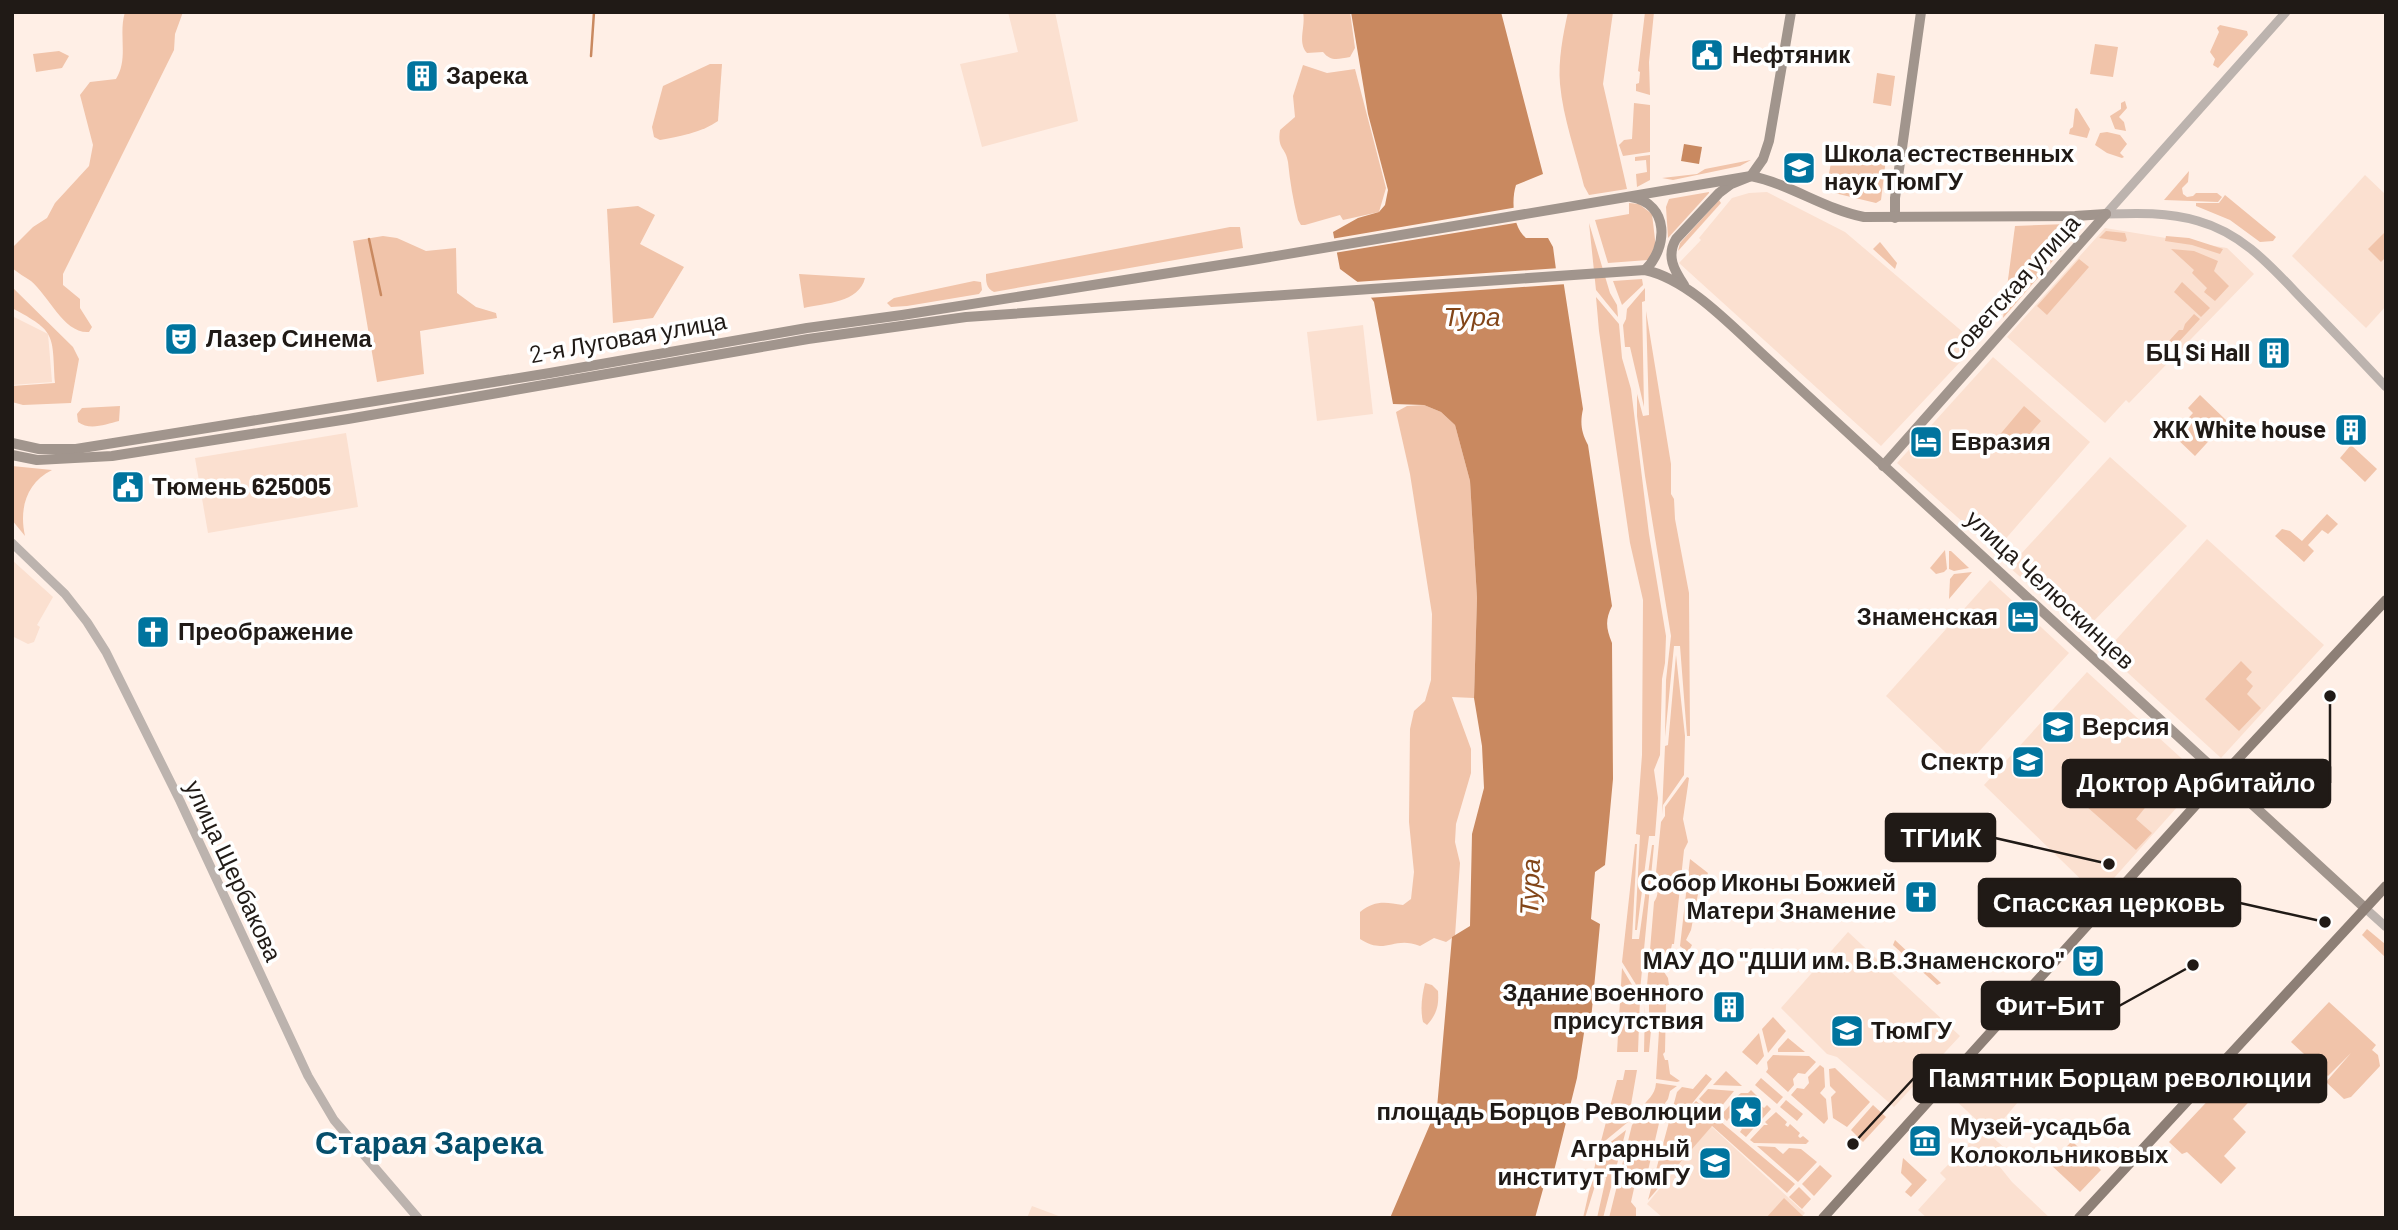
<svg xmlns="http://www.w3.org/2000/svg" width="2398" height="1230" viewBox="0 0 2398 1230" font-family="Barlow,sans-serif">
<rect width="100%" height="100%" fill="#ffefe6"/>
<!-- built -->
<g fill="#fbe0d0">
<polygon points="1008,12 1055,12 1078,121 982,147 960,64 1018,52"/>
<polygon points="2365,175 2386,195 2386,306 2366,328 2292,256"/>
<polygon points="1767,192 1845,232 1977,344 1881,446 1679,263 1701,240 1699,238 1732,198 1749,193"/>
<polygon points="2105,228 2227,248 2254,274 2129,403 2126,400 2105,423 2007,337"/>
<polygon points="12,316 48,334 52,382 12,385"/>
<polygon points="1363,325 1373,414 1317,421 1307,332"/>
<polygon points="1993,357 2090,442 1995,551 1897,463"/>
<polygon points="346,433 358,507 208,533 195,458"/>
<polygon points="2110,457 2187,526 2083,632 2009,567"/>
<polygon points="2207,539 2324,645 2221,758 2105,652"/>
<polygon points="12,560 53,597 37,625 40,627 34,642 28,644 12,636"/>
<polygon points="1990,580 2069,653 1963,769 1886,696"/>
<polygon points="2087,672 2203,778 2098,896 1984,785"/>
<polygon points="1848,932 1960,1036 1894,1107 1837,1057 1827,1054 1781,1008"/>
<polygon points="1985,1060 2024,1095 1990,1135 2007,1150 1996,1162 2012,1182 2050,1218 1927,1218 1918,1210 1946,1179 1940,1173 1971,1141 1973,1133 1981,1124 1952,1097"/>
<polygon points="1711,1126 1805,1213 1801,1218 1663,1218 1647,1204"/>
<polygon points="1032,1206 1064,1218 1027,1218"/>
</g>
<!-- green -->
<g fill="#f1c4aa">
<path d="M125 12H183L175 34 174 50 63 274V285L80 299V308L92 327 89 332C64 334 49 296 31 281 25 277 18 273 12 268V248L33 227 47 218 55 203 89 166 93 145 80 95 90 82 116 79C129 58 118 35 125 12Z"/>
<path d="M1303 12H1350L1355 48 1350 57C1338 59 1331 62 1323 52L1307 53C1297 42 1306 27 1303 12Z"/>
<path d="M1568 12H1613L1603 84 1627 189 1589 195 1584 186C1576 153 1563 118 1560 84 1558 60 1563 35 1568 12Z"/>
<polygon points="1645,12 1654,12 1649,62 1650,95 1636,91 1636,84 1639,83 1640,72 1638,71"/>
<polygon points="2220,25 2247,31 2248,35 2218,68 2213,65 2215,59 2210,52 2219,32 2217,28"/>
<polygon points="2095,44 2118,47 2113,77 2090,74"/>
<polygon points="59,51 69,56 62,68 36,72 33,54"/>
<path d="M710 64H722L718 121C703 132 678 137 660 140L654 137 652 127 663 86Z"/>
<path d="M1303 65 1327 73 1355 69 1386 188 1379 212 1343 220 1340 215 1305 225H1301L1298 220C1293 200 1290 182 1288 162 1286 147 1277 150 1280 130L1295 117 1293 96Z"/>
<polygon points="1877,73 1895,76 1891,106 1873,103"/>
<polygon points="2125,101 2127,108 2119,117 2124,122 2126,131 2115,129 2110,116 2121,109 2121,103"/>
<polygon points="1634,103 1650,105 1650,152 1623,156 1619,145 1624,140 1632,139"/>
<polygon points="2077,108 2090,129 2087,138 2069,134 2070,129 2073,127 2075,109"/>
<polygon points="2107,132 2120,135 2127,144 2120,153 2124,157 2122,158 2107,153 2095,145 2100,133"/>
<polygon points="1833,151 1886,158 1881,200 1876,203 1826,191"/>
<polygon points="1650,155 1650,180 1637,187 1636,174 1647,172 1646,160 1635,161 1635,157"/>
<polygon points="1751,160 1740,166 1673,180 1662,178 1697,174 1705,169"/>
<polygon points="2189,171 2188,182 2182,188 2183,194 2187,197 2193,196 2196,193 2217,193 2222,197 2218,202 2164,200"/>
<polygon points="1709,192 1709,193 1668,238 1666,207 1669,199"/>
<polygon points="2225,195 2276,237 2273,241 2260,242 2230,220 2196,206 2196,203 2219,203"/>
<polygon points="1719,200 1721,203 1678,251 1680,243"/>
<polygon points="1629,203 1639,204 1652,214 1656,248 1648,260 1608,263 1595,220 1629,214"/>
<polygon points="638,206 655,215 640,244 684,267 653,318 613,323 607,209"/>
<polygon points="1589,223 1610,293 1617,305 1618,317 1596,290"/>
<polygon points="2067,224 2073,234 2070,241 2003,318 2015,226"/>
<path d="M1230 227H1240L1243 248 994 292C986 288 986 282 986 274Z"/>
<polygon points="2106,231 2125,233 2127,240 2125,242 2099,238"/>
<polygon points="2386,231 2386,257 2381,262 2368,249"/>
<polygon points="383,236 397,238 426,251 456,248 457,293 476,307 496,313 497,318 420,331 424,374 377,382 353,241"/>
<polygon points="2166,236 2189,238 2223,249 2220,254 2192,245 2165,241"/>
<polygon points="1880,242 1897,263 1895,269 1873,249"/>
<polygon points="2171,249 2194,251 2218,261 2214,271 2229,286 2215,301 2204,292 2207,288 2192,273 2194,270"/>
<polygon points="2079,259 2089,267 2047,315 2037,306"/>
<path d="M799 274 865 278C859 303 825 303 804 308Z"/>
<polygon points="1642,279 1643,285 1622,305 1613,281"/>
<polygon points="974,281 981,282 982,290 979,294 907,306 891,307 887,303 894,298"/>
<polygon points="2182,282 2210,308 2201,317 2174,292"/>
<path d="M12 287 73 347 79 359 71 403 23 405 12 402V386L55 383C52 334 57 332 12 308Z"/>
<polygon points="1645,288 1645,301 1642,302 1644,407 1630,347 1625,347 1623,325 1626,319 1627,309"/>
<polygon points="1596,297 1619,324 1622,358 1631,389 1649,534 1666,636 1665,663 1662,679 1660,755 1654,770 1658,798 1655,836 1649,836 1637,930 1635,930 1640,835 1636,834 1642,755 1643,600 1630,543 1599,331"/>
<polygon points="1646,311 1671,464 1671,494 1674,499 1675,519 1689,593 1690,736 1687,736 1680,646 1674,646 1665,737 1666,680 1671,636 1645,476 1637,416 1637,394 1627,357 1643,416 1649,415"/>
<polygon points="2194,314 2200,319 2175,346 2169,341 2179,330 2183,330 2185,324"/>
<polygon points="2200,395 2227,421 2195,456 2173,435 2193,413 2188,408"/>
<path d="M1424 405 1441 412 1455 425 1470 481 1477 598 1474 698 1452 697 1471 749V773L1456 824 1455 842 1460 863 1455 936 1446 942 1434 938 1420 946C1393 935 1386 956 1360 939V912C1375 900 1385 902 1403 905L1411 899 1414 872 1409 822 1410 729 1414 711 1425 701 1431 680 1432 614 1410 474 1396 412 1407 406Z"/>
<path d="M120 406 119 421C106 424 90 431 78 422L77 414 82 408Z"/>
<polygon points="2024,406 2041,421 2013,453 1997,438"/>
<polygon points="2351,445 2377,469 2365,482 2340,458"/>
<path d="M12 466 52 470C26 483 19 509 25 536L12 520Z"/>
<polygon points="2327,514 2338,524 2328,534 2322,530 2308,545 2314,551 2304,562 2275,536 2282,529 2290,531 2302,541"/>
<polygon points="1945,550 1947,569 1944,572 1936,574 1930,568"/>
<polygon points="1949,551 1951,551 1969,568 1954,571 1949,569"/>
<polygon points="1972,572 1949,599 1950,579 1954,574"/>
<polygon points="1676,655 1685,736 1684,775 1663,805 1662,814 1665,746 1668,745"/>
<polygon points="2241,661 2252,672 2246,679 2253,686 2247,694 2261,708 2239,731 2205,699"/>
<polygon points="2115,762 2152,799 2136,819 2152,833 2136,850 2078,799 2087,788 2084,784 2090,777 2094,780"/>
<path d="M1687 777 1689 778 1683 819 1688 842 1684 850 1674 944H1672L1671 949 1665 954 1664 972 1668 978 1669 985 1666 986V997L1664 999 1666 1002 1665 1052 1663 1054 1665 1060H1668L1670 1074 1680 1081 1677 1082 1656 1079 1659 1031 1649 1014V1004L1646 998 1654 902C1658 897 1659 889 1655 883L1661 822 1665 816V807Z"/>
<polygon points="1635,844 1637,844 1632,939 1639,939 1652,845 1654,845 1640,991 1622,962"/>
<polygon points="1690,859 1708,873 1698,894 1691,930 1686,940 1692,945 1688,953 1680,946"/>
<polygon points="2367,929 2385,944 2386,958 2362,935"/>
<polygon points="1895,940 1941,983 1937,985 1893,945"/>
<polygon points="1622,968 1640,998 1638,1052 1617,1052"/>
<path d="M1425 983 1432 985 1438 991C1439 1005 1437 1014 1427 1025L1423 1022C1420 1010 1422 995 1425 983Z"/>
<polygon points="2329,1002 2376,1045 2372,1050 2378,1055 2380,1066 2351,1097 2344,1099 2326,1082 2351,1053 2328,1076 2291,1042"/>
<polygon points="1645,1004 1645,1015 1651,1030 1649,1052 1644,1052"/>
<polygon points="1773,1017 1786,1031 1768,1053 1762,1029"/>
<polygon points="1759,1033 1764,1056 1757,1065 1742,1052"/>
<polygon points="1788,1038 1805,1052 1778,1052 1778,1049"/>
<polygon points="1773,1055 1809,1056 1816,1062 1805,1074 1798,1073 1793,1079 1794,1085 1788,1092 1766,1072 1768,1069 1767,1062"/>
<polygon points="2248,1058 2270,1079 2233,1119 2246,1132 2224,1156 2236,1168 2221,1184 2187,1152 2182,1154 2169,1142"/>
<polygon points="1820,1065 1824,1068 1825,1087 1820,1093 1826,1099 1828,1119 1824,1124 1791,1095 1797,1088 1804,1089 1809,1083 1808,1077"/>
<polygon points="1835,1068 1870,1102 1847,1127 1833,1118 1831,1097 1836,1092 1830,1086 1829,1069"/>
<polygon points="1625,1070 1637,1070 1628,1122 1600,1145 1617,1080 1623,1080"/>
<polygon points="1726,1071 1742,1086 1713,1085"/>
<polygon points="1706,1074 1712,1079 1690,1106 1704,1118 1705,1116 1692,1105 1696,1101 1795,1184 1787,1193 1712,1126 1648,1200 1677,1092 1682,1087 1693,1089"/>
<polygon points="1761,1078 1783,1097 1777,1104 1755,1085"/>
<path d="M1656 1083 1677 1086 1670 1091 1668 1099 1663 1106 1647 1175H1643L1642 1179 1635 1184 1631 1202 1636 1208V1218H1609L1632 1125C1638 1119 1637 1116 1641 1109 1647 1099 1655 1096 1656 1083Z"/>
<polygon points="1708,1089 1734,1091 1716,1113 1699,1099"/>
<polygon points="1751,1090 1757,1096 1754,1100 1764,1108 1767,1105 1771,1109 1762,1119 1759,1117 1758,1119 1760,1121 1746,1137 1740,1132 1742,1129 1729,1118 1727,1121 1721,1115 1731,1104 1732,1108 1736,1104 1735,1098 1741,1093 1748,1093"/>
<polygon points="1786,1100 1803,1114 1797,1121 1780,1107"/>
<polygon points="1873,1105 1886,1117 1863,1142 1851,1130"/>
<polygon points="1776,1112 1787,1122 1785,1125 1788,1127 1790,1124 1800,1133 1798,1136 1800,1138 1803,1136 1809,1141 1806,1144 1754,1143 1750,1140 1764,1125 1768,1125 1765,1122"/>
<polygon points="1626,1130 1603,1218 1597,1218 1606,1178 1598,1176 1585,1218 1583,1218 1598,1152"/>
<polygon points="2072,1141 2101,1170 2080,1192 2050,1164"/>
<polygon points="1757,1146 1775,1147 1783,1154 1789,1148 1801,1149 1817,1162 1798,1182"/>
<polygon points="1903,1158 1927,1180 1911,1197 1905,1192 1912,1184 1901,1173"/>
<polygon points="1820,1165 1832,1176 1814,1196 1802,1184"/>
<polygon points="1799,1187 1811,1199 1802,1209 1789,1197"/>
<polygon points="1784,1198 1803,1216 1801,1218 1766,1218"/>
</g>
<!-- water -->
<g fill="#c98960">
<path d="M1351 12H1501L1543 174 1516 185C1511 200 1513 228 1526 238H1548L1553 247 1557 277 1563 279 1583 409C1580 423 1581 432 1588 445L1612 606C1605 620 1606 628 1612 643L1613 779 1605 865 1595 872 1591 919 1600 924 1591 1020H1586L1577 1078 1552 1179 1545 1182 1535 1218H1390L1437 1108 1452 937 1470 926 1472 834 1484 788 1482 746 1474 698 1477 598 1470 481 1455 425 1441 412 1424 405 1393 404 1374 302 1363 286 1340 269 1333 232 1358 218 1379 212 1385 205 1388 190 1368 114Z"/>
<polygon points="1684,144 1702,147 1699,164 1681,161"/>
</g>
<!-- pier -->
<g fill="#ffefe6">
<polygon points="1518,207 1521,222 1334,253 1331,239"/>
<polygon points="1560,268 1567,284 1367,298 1355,282"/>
</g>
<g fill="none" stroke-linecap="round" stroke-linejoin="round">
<!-- stream -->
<g stroke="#c98960" stroke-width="2.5">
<polyline points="591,56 594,12"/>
<polyline points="369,239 381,295"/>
</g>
<!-- tertiary -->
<g stroke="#bcb3ae" stroke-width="9">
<path d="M2106 214C2137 213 2168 212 2198 221 2245 234 2274 270 2307 304 2334 332 2360 359 2386 387"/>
<polyline points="2106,214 2286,12"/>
<polyline points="12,543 65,594 87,622 106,652 180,801 308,1076 334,1120 418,1218"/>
<polyline points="2365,908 2386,927"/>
</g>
<!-- secondary -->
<g stroke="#a1958d" stroke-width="10">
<path d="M1631 197C1670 204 1668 248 1645 270"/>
<polyline points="1895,218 1895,198 1921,12"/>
<path d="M1684 285C1674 270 1666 256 1676 239L1719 193 1731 184 1751 176 1763 159 1769 141 1791 12"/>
<path d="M12 443 39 449H76L550 373 807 328 902 315 1252 260 1751 176C1790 184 1824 209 1864 217L2075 216 2106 214"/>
<path d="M12 455 37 460 112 456 348 419 808 339 966 317 1645 270C1691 280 1735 330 1771 362L2365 908"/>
<polyline points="1883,466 2106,214"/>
</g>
<!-- primary -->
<g stroke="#8d7f76" stroke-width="10">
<polyline points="1823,1218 2222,776 2386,600"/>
<polyline points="2079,1218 2386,886"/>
</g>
</g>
<!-- icons -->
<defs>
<symbol id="civic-square" viewBox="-11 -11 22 22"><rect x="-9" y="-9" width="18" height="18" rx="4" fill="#00749e" stroke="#fff"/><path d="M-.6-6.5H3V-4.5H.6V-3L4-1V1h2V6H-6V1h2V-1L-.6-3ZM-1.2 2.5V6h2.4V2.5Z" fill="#fff"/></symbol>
<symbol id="building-square" viewBox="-11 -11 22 22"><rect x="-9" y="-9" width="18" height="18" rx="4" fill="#00749e" stroke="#fff"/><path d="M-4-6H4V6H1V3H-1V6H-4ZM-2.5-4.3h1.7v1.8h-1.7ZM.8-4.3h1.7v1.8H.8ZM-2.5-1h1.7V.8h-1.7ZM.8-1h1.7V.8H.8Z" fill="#fff"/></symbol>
<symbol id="university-square" viewBox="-11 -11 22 22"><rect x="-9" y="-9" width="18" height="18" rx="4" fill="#00749e" stroke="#fff"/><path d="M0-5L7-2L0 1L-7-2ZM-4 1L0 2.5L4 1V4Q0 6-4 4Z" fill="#fff"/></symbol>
<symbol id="theatre-square" viewBox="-11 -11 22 22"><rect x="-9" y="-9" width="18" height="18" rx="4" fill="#00749e" stroke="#fff"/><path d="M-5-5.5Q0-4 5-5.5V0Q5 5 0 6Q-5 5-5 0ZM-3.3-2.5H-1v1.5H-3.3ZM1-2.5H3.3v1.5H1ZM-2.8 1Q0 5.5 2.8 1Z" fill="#fff"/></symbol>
<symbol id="hotel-square" viewBox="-11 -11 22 22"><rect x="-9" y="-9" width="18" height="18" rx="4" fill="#00749e" stroke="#fff"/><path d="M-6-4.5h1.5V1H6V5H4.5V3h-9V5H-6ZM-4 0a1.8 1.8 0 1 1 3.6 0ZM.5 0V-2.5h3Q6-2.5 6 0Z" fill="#fff"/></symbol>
<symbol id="church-square" viewBox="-11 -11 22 22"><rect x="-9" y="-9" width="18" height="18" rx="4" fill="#00749e" stroke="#fff"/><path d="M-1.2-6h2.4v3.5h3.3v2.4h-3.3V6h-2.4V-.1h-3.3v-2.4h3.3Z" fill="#fff"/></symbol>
<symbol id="school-square" viewBox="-11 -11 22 22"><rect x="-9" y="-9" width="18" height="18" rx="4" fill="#00749e" stroke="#fff"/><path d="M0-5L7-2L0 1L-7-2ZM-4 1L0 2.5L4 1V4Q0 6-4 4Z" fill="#fff"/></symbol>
<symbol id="sight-square" viewBox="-11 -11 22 22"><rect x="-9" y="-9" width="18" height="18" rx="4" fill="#00749e" stroke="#fff"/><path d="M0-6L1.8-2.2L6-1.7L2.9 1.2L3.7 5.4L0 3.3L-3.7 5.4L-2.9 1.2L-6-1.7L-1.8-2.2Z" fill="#fff"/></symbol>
<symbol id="museum-square" viewBox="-11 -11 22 22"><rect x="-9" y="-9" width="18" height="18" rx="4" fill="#00749e" stroke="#fff"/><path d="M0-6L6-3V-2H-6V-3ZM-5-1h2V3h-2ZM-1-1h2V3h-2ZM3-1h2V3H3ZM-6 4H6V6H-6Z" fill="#fff"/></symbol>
</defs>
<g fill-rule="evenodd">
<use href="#civic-square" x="1688" y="36" width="38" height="38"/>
<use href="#building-square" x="403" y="57" width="38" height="38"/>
<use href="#university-square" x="1780" y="149" width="38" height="38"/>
<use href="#theatre-square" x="162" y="320" width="38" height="38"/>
<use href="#building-square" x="2255" y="334" width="38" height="38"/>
<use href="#building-square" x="2332" y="411" width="38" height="38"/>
<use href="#hotel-square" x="1907" y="423" width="38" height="38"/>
<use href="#civic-square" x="109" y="468" width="38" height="38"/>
<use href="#hotel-square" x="2004" y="598" width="38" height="38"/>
<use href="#church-square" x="134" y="613" width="38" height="38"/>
<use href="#school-square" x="2039" y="708" width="38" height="38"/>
<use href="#university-square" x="2009" y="743" width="38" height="38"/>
<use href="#church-square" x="1902" y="878" width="38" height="38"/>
<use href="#theatre-square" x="2069" y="942" width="38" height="38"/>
<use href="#building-square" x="1710" y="988" width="38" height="38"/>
<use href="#university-square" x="1828" y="1012" width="38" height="38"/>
<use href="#sight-square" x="1727" y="1093" width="38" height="38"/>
<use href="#museum-square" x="1906" y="1122" width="38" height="38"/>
<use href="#university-square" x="1696" y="1144" width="38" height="38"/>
</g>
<g text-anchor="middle" stroke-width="7" stroke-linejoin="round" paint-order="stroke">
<!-- poi labels -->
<g font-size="24" font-weight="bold" fill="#201a16" stroke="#fff" text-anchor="start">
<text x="1732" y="63">Нефтяник</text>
<text x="446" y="84">Зарека</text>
<text x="1824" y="162">Школа естественных<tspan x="1824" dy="28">наук ТюмГУ</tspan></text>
<text x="206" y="347">Лазер Синема</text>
<text x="2250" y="361" text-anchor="end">БЦ Si Hall</text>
<text x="2326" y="438" text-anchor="end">ЖК White house</text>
<text x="1951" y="450">Евразия</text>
<text x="152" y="495">Тюмень 625005</text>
<text x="1998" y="625" text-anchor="end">Знаменская</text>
<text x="178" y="640">Преображение</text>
<text x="2082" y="735">Версия</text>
<text x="2004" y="770" text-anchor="end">Спектр</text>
<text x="1896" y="891" text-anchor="end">Собор Иконы Божией<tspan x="1896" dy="28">Матери Знамение</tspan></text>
<text x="2064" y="969" text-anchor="end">МАУ ДО "ДШИ им. В.В.Знаменского"</text>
<text x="1704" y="1001" text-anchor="end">Здание военного<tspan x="1704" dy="28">присутствия</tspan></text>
<text x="1871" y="1039">ТюмГУ</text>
<text x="1722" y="1120" text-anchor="end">площадь Борцов Революции</text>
<text x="1950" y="1135">Музей-усадьба<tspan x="1950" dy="28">Колокольниковых</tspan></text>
<text x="1690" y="1157" text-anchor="end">Аграрный<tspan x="1690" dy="28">институт ТюмГУ</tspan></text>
</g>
<!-- street labels -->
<g font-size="24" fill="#201a16" stroke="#fff">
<text transform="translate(2013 288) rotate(-48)" y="8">Советская улица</text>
<text transform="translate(628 338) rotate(-10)" y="8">2-я Луговая улица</text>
<text transform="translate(2050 590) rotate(43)" y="8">улица Челюскинцев</text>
<text transform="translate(233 871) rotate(65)" y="8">улица Щербакова</text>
</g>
<!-- water labels -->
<g font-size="26" font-style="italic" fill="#824518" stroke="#fff">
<text x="1472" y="326">Тура</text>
<text transform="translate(1530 887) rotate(-88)" y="9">Тура</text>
</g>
<!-- district labels -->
<g font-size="32" font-weight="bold" fill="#054e6b" stroke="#fff">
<text x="429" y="1154">Старая Зарека</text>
</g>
</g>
<!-- callouts -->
<path fill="none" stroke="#201a16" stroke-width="2.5" d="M2330 696L2330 783M2109 864L1995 838M2325 922L2240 903M2193 965L2119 1006M1853 1144L1914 1078"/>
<g fill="#201a16" stroke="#fff" stroke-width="2.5">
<circle cx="2330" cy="696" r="7"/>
<circle cx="2109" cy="864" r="7"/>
<circle cx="2325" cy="922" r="7"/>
<circle cx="2193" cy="965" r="7"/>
<circle cx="1853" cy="1144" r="7"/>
</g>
<g fill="#201a16" stroke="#201a16" stroke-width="2.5">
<rect x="2063" y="760" width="267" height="47" rx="7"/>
<rect x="1886" y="814" width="109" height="47" rx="7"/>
<rect x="1979" y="879" width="261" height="47" rx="7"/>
<rect x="1982" y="982" width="137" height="47" rx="7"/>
<rect x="1914" y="1055" width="412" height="47" rx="7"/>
</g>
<g font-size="26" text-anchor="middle" font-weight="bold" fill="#fff">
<text x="2196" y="792">Доктор Арбитайло</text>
<text x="1941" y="847">ТГИиК</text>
<text x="2109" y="912">Спасская церковь</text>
<text x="2050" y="1015">Фит-Бит</text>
<text x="2120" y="1087">Памятник Борцам революции</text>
</g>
<!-- border -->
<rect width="2398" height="1230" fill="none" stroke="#201a16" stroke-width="28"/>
</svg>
